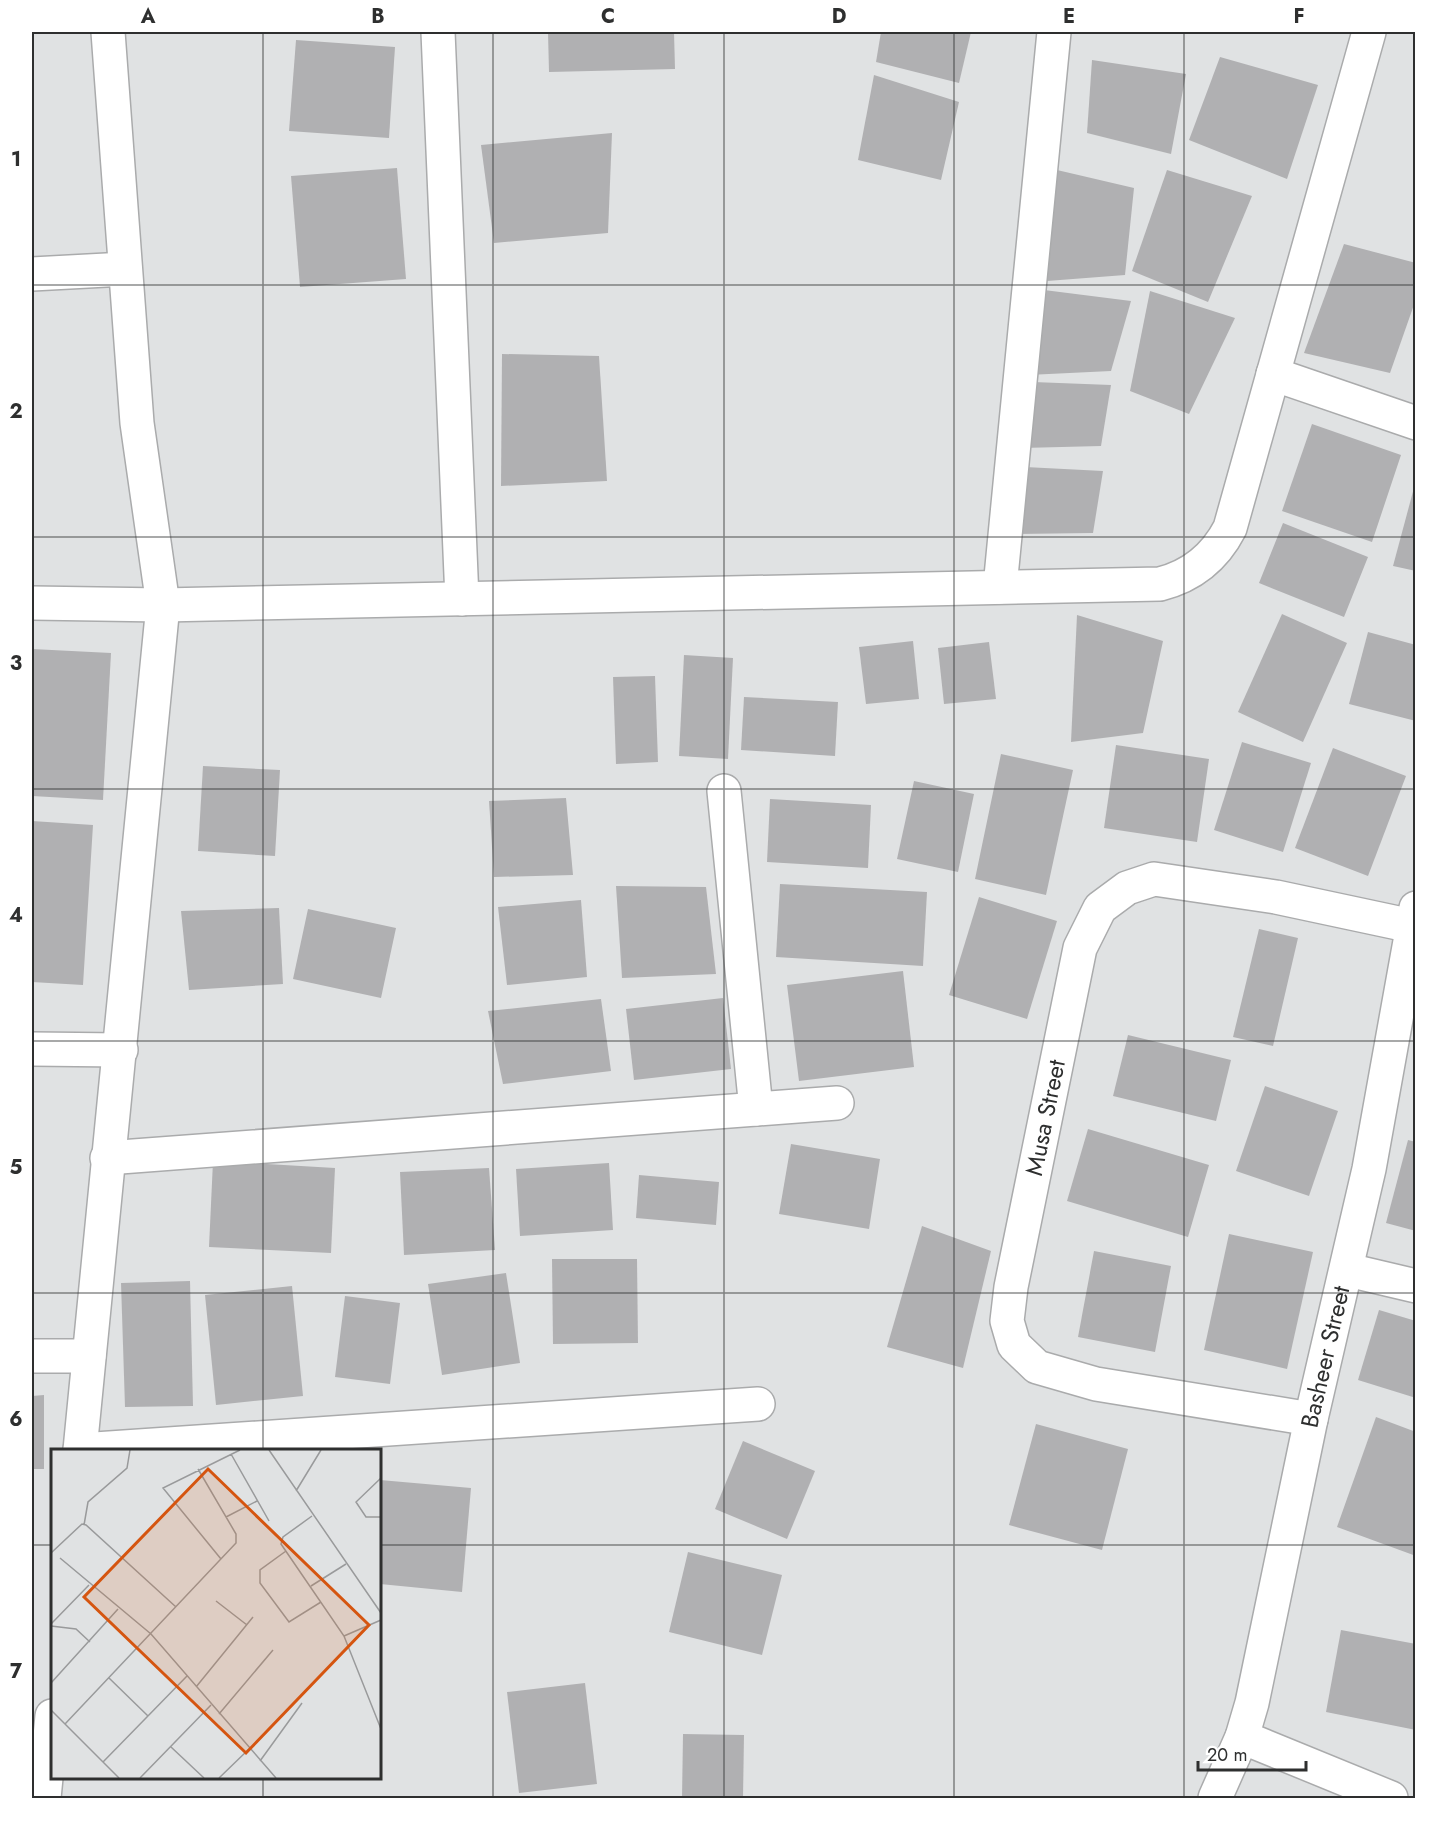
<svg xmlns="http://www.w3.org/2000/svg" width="1447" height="1830" viewBox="0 0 1447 1830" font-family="Jost,sans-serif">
<rect width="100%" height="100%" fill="#e0e2e3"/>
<!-- building -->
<g fill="#b0b0b2">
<polygon points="548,32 674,32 675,69 549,72"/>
<polygon points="881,32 971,32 959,83 876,62"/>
<polygon points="296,40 395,47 389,138 289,131"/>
<polygon points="1220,57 1318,85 1287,179 1189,140"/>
<polygon points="1092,60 1186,74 1171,154 1087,133"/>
<polygon points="874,75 959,102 941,180 858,160"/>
<polygon points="612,133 608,233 494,243 481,145"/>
<polygon points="397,168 406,279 300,287 291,176"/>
<polygon points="1057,170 1134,188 1125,275 1047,281"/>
<polygon points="1167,170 1252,196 1208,302 1132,271"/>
<polygon points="1344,244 1416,263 1416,299 1390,373 1304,353"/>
<polygon points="1044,290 1131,301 1111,371 1028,375"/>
<polygon points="1150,291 1235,318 1189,414 1130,391"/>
<polygon points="502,354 599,356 607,481 501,486"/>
<polygon points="1033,382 1111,385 1101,446 1022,448"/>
<polygon points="1312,424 1401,455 1372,542 1282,511"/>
<polygon points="1025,467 1103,471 1093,533 1014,534"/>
<polygon points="1415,484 1416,484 1416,571 1393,566"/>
<polygon points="1283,523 1368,557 1344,617 1259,583"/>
<polygon points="1282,614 1347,643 1303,742 1238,712"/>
<polygon points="1077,615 1163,641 1143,733 1071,742"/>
<polygon points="1368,632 1416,645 1416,721 1349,704"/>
<polygon points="913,641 919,699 866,704 859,647"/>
<polygon points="989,642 996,699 944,704 938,648"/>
<polygon points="32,649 111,653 103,800 32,796"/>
<polygon points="684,655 733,658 728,759 679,756"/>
<polygon points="655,676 658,762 616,764 613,677"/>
<polygon points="744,697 838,702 835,756 741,750"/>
<polygon points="1242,742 1311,763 1283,852 1214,830"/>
<polygon points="1116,745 1209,759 1197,842 1104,828"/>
<polygon points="1333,748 1406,776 1368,876 1295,848"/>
<polygon points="1001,754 1073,770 1046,895 975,879"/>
<polygon points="203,766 280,770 275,856 198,851"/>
<polygon points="914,781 974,794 958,872 897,859"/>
<polygon points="566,798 573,875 494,877 489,801"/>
<polygon points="770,799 871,805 868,868 767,862"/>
<polygon points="32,821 93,825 83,985 32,982"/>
<polygon points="780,884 927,892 923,966 776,957"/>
<polygon points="616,886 706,887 716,974 622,978"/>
<polygon points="979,897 1057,921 1027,1019 949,995"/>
<polygon points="581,900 587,977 507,985 498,907"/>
<polygon points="279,908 283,984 189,990 181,911"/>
<polygon points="308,909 396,928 381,998 293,979"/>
<polygon points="1259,929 1298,938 1273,1046 1233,1037"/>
<polygon points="903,971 914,1067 799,1081 787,985"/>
<polygon points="723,998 731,1069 634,1080 626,1009"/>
<polygon points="601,999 611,1071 503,1084 488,1011"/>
<polygon points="1128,1035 1231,1060 1216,1121 1113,1096"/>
<polygon points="1265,1086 1338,1111 1309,1196 1236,1171"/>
<polygon points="1088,1129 1209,1165 1188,1237 1067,1201"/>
<polygon points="1408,1140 1416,1142 1416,1231 1386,1223"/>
<polygon points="791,1144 880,1159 869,1229 779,1214"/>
<polygon points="213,1161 335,1168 331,1253 209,1247"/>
<polygon points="609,1163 613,1230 520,1236 516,1169"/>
<polygon points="489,1168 495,1250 404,1255 400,1172"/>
<polygon points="639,1175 719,1182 716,1225 636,1218"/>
<polygon points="922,1226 991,1251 963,1368 887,1347"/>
<polygon points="1229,1234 1313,1252 1287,1369 1204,1350"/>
<polygon points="1094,1251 1171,1266 1155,1352 1078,1337"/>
<polygon points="552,1259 637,1259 638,1343 553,1344"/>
<polygon points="506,1273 520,1363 442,1375 428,1284"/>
<polygon points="190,1281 193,1406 125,1407 121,1283"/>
<polygon points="292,1286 303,1396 216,1405 205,1295"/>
<polygon points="345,1296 400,1303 390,1384 335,1377"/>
<polygon points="1379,1310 1416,1321 1416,1398 1358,1380"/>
<polygon points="44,1395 44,1469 32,1469 32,1396"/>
<polygon points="1376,1417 1416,1432 1416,1556 1337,1527"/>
<polygon points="1036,1424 1128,1449 1102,1550 1009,1525"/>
<polygon points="743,1441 815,1471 787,1539 715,1509"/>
<polygon points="380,1480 471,1488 462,1592 380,1584"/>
<polygon points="688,1552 782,1575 762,1655 669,1632"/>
<polygon points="1341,1630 1416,1644 1416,1730 1326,1712"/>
<polygon points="585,1683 597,1784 519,1793 507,1692"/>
<polygon points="683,1734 744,1735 743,1798 682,1798"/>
</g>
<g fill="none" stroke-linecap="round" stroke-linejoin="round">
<defs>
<g id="minor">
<polyline points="438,32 462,599"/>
<polyline points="32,274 125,269"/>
<polyline points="1273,374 1416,423"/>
<polyline points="1000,587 1054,32"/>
<path d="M32 603 163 605 1160 584C1192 576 1215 557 1230 528L1369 32"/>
<polyline points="724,791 756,1109"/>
<polyline points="32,1049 121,1050"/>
<polyline points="107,1158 837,1103"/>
<polyline points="1348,1270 1416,1286"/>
<polyline points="32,1356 89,1356"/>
<path id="s1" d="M1311 1419 1096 1384 1037 1367 1014 1345 1007 1321 1011 1287 1080 948 1100 908 1127 888 1154 879 1276 897 1412 926"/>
<polyline points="80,1450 163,605 137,423 108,32"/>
<polyline points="80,1450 758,1404"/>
<polyline points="1242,1737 1391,1798"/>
<polyline points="44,1798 52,1716"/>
<path id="s2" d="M1215 1798 1242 1737 1252 1703 1311 1419 1369 1169 1416 908"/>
</g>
</defs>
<!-- minor casing -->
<use href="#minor" stroke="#aaabac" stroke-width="36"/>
<!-- minor -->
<use href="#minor" stroke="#fff" stroke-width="33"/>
</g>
<!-- grid -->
<path fill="none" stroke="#2e2f2f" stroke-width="1.5" stroke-opacity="0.55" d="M263 32V1450M493 32V1798M724 32V1798M954 32V1798M1184 32V1798M32 285H1416M32 537H1416M32 789H1416M32 1041H1416M32 1293H1416M32 1545H52M380 1545H1416M263 1778V1798"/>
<g text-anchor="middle" stroke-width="4.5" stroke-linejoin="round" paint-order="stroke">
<!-- street labels -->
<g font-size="24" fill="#2e2f2f" stroke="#fff">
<text dy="8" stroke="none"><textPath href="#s1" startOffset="543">Musa Street</textPath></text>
<text dy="8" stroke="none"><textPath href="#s2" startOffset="456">Basheer Street</textPath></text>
</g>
</g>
<!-- overview -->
<g transform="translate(51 1449)">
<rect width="330" height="330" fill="#e0e2e3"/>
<path fill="none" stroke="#999a9b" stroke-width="1.5" d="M218 1 330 164M180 5 218 72M330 29 305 53 315 68H330M245 42 270 1M261 67 232 88 230 95 293 187 330 280M175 68 206 52M33 76 37 53 76 19 79 1M235 102 209 121V134L238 173 270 153M0 104 31 75 35 76 125 158M9 109 100 185 225 329M170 110 112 39 189 1M260 137 295 115M165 152 196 176M0 175 38 136M0 177 25 180 39 193M293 187 330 171M58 229 97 267M0 234 67 160M145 238 202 168M0 261 68 329M168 265 222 201M14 275 185 94V85L147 20M120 298 153 329M209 312 251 254M52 313 136 227M89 329 160 256M168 329 198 300"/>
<path fill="#d55510" fill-opacity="0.15" stroke="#d55510" stroke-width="3" d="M157 20 318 176 195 304 33 148Z"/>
<rect width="330" height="330" fill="none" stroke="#2e2f2f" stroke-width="3"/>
</g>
<!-- border -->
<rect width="1447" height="1830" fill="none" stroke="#ffffff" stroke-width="66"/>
<!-- scale -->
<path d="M1198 1761v9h108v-9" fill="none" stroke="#2e2f2f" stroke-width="3"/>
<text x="1207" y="1761" font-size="18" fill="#2e2f2f" stroke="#ffffff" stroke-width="4.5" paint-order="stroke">20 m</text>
<rect x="33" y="33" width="1381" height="1764" fill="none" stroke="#2e2f2f" stroke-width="2"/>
<g font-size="20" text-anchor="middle" font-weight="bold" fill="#2e2f2f">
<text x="148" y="23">A</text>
<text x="378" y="23">B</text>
<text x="608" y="23">C</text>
<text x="839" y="23">D</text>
<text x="1069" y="23">E</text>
<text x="1299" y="23">F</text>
<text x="16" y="166">1</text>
<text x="16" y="418">2</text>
<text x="16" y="670">3</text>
<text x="16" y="922">4</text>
<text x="16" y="1174">5</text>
<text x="16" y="1426">6</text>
<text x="16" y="1678">7</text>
</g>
</svg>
